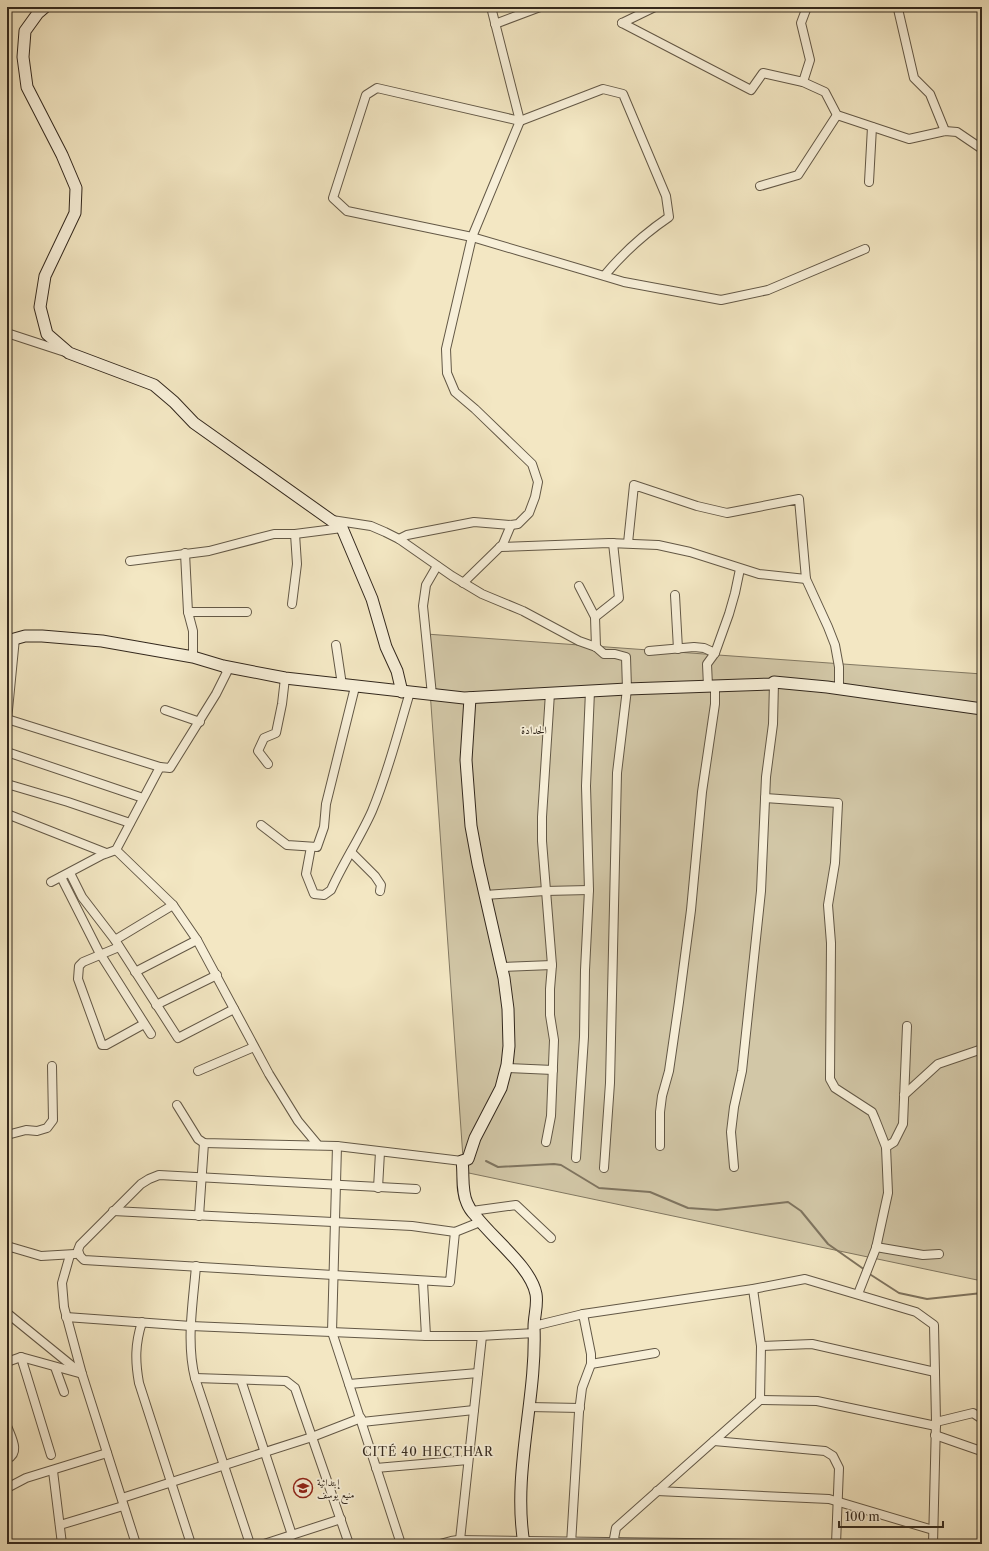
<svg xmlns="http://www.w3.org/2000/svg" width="989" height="1551" viewBox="0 0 989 1551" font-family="'Libre Caslon Text',Amiri,serif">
<rect width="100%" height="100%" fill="#f3e7c3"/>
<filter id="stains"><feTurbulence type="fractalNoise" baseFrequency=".005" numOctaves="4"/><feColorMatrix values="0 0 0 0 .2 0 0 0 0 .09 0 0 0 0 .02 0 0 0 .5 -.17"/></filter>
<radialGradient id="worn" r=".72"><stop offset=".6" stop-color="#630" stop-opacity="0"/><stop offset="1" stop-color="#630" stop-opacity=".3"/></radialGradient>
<!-- green -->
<polygon fill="#d2c7a7" stroke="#827862" points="426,634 982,674 982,1281 464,1172"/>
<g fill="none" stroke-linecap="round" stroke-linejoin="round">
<!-- stream -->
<g stroke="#7f745f" stroke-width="2">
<polyline points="486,1161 498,1167 554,1164 561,1165 599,1188 650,1192 688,1208 717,1210 788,1202 801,1211 828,1244 865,1270"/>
<polyline points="868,1273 899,1293 927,1299 982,1293"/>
</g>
<defs>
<g id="street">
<polyline points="898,9 914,78 930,94 945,131"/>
<polyline points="622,23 751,90 763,73 803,82 825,92 837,115 909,139 945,131 957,132 982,149"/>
<polyline points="622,23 655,7"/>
<polyline points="495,24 540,7"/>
<polyline points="803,82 810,60 801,23 807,7"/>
<polyline points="869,182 872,127"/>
<polyline points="760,186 798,175 837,115"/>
<path d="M604 276C623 253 644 234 669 217L666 196 623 94 603 89 520 121 377 88 366 95 333 198 347 211 472 237 604 276 624 282 721 300 768 290 865 249"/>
<polyline points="7,333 65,352"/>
<polyline points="332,520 371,526 385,532 399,539 452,576 482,594 523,611 579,641 596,647 604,654 615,654 626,657 627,689 617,773 610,1083 604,1168"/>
<polyline points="399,539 407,535 474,522 511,525 518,524 529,513 535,497 538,482 532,464 475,409 455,392 447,373 446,349 472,237 520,121 491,7"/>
<polyline points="628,543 634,485 697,506 727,513 799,499 806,579 828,627 835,645 839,667 839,688"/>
<polyline points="500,547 609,543 658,545 690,552 759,574 806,579"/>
<polyline points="185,553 188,612 193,631 193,657"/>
<polyline points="130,561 209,551 274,534 295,534 342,528"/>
<polyline points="463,583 503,544 511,525"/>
<polyline points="579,586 595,617"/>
<polyline points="675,595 678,649"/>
<polyline points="292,604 297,564 295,534"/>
<polyline points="188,612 247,612"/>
<polyline points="336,645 342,685"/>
<polyline points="596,647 595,617 619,598 613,543"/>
<polyline points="649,651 694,647 704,648 715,653"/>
<polyline points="708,686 707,664 715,653 729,614 735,593 740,569"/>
<polyline points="432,695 423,606 426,585 437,566"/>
<polyline points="165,710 200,722"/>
<polyline points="7,719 160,767"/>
<polyline points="7,720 15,638"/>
<polyline points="7,752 143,798"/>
<polyline points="268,764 258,751 264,738 276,733 282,704 285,678"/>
<polyline points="7,784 68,802 130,823"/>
<polyline points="765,798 838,803 835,863 828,905 831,943 830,1079 835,1088 872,1112 875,1119 886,1147 888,1193 876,1248 858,1294"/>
<polyline points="7,814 106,853"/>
<polyline points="261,825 287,845 317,847 324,827 326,804 355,687"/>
<path d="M311 847 306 874 314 894 324 895 331 890C343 863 360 838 372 811 388 773 398 732 410 692"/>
<polyline points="116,850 173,905 197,940 269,1074 298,1121 318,1145"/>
<polyline points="351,852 375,876 381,885 380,891"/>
<polyline points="70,873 82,897 115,940 178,1038 234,1009"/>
<polyline points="61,877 99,952 151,1034"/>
<polyline points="51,882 102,855 116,850 160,767 170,768 216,694 227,672 223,666"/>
<polyline points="485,895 545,891 589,890"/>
<polyline points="115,940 173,905"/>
<polyline points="119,947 83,962 79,966 78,979 102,1045 106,1045 144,1024"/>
<polyline points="502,967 552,965"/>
<polyline points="135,972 197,940"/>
<polyline points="156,1005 217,975"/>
<polyline points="507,1068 553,1070"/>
<polyline points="198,1071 254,1047"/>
<polyline points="904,1095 938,1064 982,1049"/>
<polyline points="177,1105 198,1139 204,1143 337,1146 462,1161"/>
<polyline points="7,1135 26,1130 37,1131 47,1128 53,1120 52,1066"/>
<polyline points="546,1142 551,1116 554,1040 550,1015 550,989 552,965 542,841 542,817 550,693"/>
<polyline points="337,1146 332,1332 401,1544"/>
<polyline points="660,1146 660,1112 662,1096 669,1071 679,1002 691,910 702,792 715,704 715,686"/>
<polyline points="886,1147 894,1142 903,1124 907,1026"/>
<polyline points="576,1158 584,1037 585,970 589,890 586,786 590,691"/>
<polyline points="734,1167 731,1132 734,1107 742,1071 761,891 766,777 773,724 774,682"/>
<polyline points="378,1188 380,1152"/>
<polyline points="416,1189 159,1175 149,1179 141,1184 80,1245 78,1250 80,1256 84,1260 450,1282 455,1232"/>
<polyline points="113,1211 412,1226 455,1232 480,1222"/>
<polyline points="472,1211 516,1205 551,1238"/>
<polyline points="199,1216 204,1143"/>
<polyline points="7,1246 41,1256 75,1254"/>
<polyline points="876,1247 923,1255 939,1254"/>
<polyline points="70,1255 62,1283 64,1307 82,1374 136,1544"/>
<path d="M196 1266C193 1303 186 1342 195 1378L250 1544"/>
<polyline points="423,1282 426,1336"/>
<polyline points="7,1313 82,1374"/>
<polyline points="66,1317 191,1326 426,1336 480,1336 535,1333"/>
<path d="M142 1322C135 1344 135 1361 139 1383L191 1544"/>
<polyline points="534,1326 583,1314 753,1289 805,1279 916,1312 934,1325 936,1422 933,1544"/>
<polyline points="761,1346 812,1344 935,1372"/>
<polyline points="21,1357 51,1455"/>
<polyline points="7,1362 21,1357 79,1373"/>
<polyline points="591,1364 655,1353"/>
<polyline points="55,1367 64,1392"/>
<polyline points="195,1378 286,1381 295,1388 349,1544"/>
<polyline points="241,1380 292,1535"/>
<polyline points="349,1384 478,1373"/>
<polyline points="760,1400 817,1401 936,1426"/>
<polyline points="529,1407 580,1408"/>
<polyline points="362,1422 474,1410"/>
<polyline points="936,1422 973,1413 982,1419"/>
<path d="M7 1426C11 1437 21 1453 7 1459"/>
<polyline points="935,1435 981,1451 982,1452"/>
<polyline points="714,1441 825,1451 833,1456 839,1468 836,1544"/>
<polyline points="376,1468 468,1460"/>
<polyline points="53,1471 62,1544"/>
<polyline points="7,1488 26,1478 107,1453"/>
<polyline points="657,1491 829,1499 933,1530"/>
<polyline points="122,1498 312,1437 361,1418"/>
<polyline points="7,1515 7,1520"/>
<polyline points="60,1525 123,1506"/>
<polyline points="460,1540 482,1336"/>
<polyline points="264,1544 341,1519"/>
<polyline points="440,1544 451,1541 458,1540 771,1544"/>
<polyline points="571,1544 579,1412 582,1388 591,1364 591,1354 583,1314"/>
<polyline points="613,1544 616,1528 760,1400 761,1346 753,1289"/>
</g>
<g id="secondary">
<polyline points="45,7 38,13 25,31 23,57 27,87 62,155 76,188 75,213 45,276 40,307 47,334 69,353 154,385 174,402 194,423 342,528 372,599 386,647 397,671 402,692"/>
<polyline points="7,641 25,636 42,636 102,641 193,657 223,666 285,678 464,698 627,689 771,684 774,682 827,687 982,709"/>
<path d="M470 698 466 760 471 826 478 864 504 978 508 1009 509 1046 507 1065 501 1088 475 1138 468 1159 462 1161C464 1175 461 1190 467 1203 469 1208 472 1212 475 1215 492 1238 531 1267 536 1294 538 1305 534 1316 534 1327 537 1399 512 1472 524 1544"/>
</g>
</defs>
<!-- street casing -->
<use href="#street" stroke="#635846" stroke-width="10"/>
<!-- secondary casing -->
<use href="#secondary" stroke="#33281d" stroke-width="13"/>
<!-- street -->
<use href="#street" stroke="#f7efd8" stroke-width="8"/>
<!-- secondary -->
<use href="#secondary" stroke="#f7efd8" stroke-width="11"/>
</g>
<!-- icons -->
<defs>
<symbol id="school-ring" viewBox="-11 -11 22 22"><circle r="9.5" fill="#f7efd8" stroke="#8f2418" stroke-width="1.5"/><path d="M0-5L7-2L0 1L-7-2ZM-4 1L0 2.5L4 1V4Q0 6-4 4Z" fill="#8f2418"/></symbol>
</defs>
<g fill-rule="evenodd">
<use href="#school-ring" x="292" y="1477" width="22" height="22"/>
</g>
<g text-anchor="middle" stroke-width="3.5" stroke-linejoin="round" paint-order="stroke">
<!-- poi labels -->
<g font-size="10" fill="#33281d" stroke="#f7efd8" text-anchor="start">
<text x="317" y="1486">إبتدائية<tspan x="317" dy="12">منيع يوسف</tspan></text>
</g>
<!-- neighbourhood labels -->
<g font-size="11" fill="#33281d" stroke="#f7efd8">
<text x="534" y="734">الحدادة</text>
</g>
<!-- quarter labels -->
<g font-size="12" letter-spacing="1" fill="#33281d" stroke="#f7efd8">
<text x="428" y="1456">CITÉ 40 HECTHAR</text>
</g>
</g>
<!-- margin -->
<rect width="989" height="1551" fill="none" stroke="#f3e7c3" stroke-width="24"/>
<rect x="8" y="8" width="973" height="1535" fill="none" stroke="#33281d" stroke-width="2"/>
<rect x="12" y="12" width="965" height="1527" fill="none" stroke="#33281d"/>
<!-- scale -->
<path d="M839 1521v6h104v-6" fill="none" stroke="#33281d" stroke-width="2"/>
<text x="845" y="1521" font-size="12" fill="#33281d" stroke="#f7efd8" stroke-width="3" paint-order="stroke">100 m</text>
<rect width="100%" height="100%" filter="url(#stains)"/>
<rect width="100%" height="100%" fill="url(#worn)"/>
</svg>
